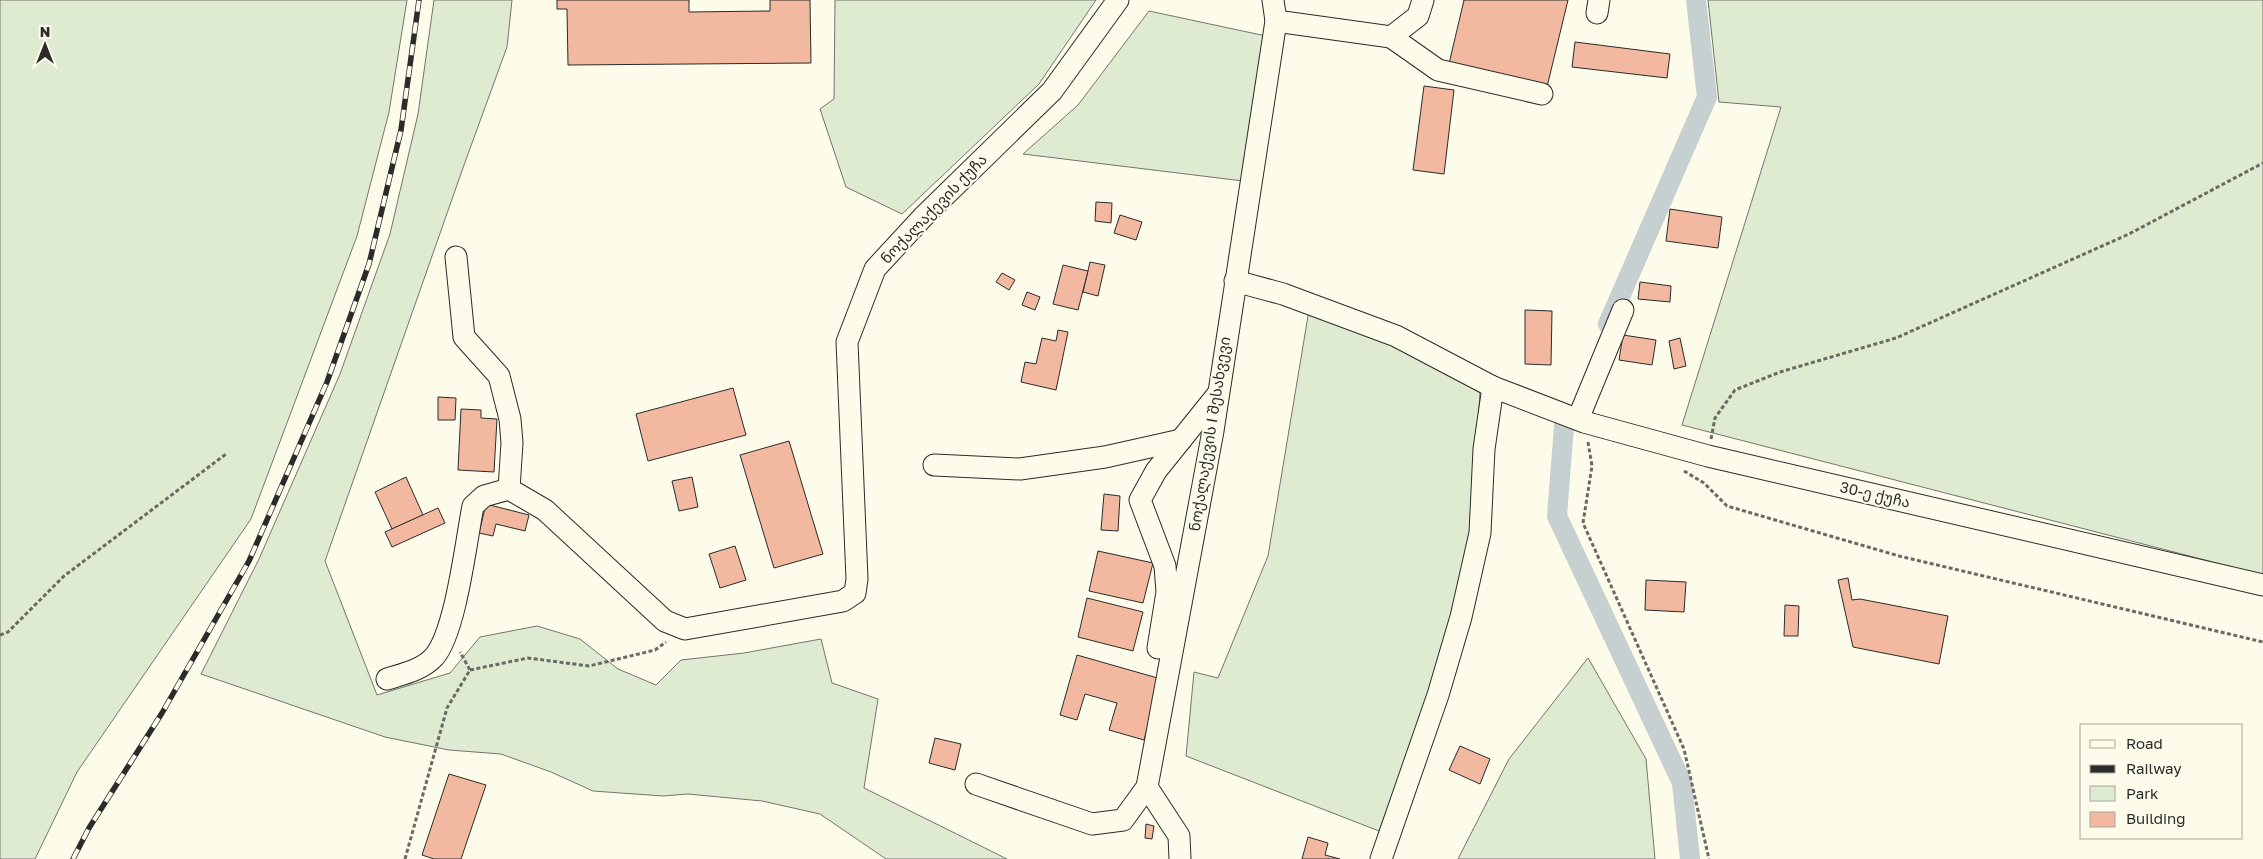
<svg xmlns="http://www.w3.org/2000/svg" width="2263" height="859" viewBox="0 0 2263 859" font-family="'Golos Text','Noto Sans Georgian',sans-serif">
<rect width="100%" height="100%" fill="#fdfbea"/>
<!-- green -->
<g fill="#deebd1" stroke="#74746e">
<polygon points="0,0 407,0 389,112 357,236 251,519 77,772 35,859 0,859"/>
<polygon points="434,0 512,0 507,47 464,165 325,561 377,695 450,673 480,637 537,626 580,639 618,669 656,685 681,660 744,653 821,639 832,683 878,699 864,788 1007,859 886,859 820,814 762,801 688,794 663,796 593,791 551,772 501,754 449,750 385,737 201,674 259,559 340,374 390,234 418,114"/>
<polygon points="835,0 1096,0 1039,84 902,214 846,187 820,109 834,99"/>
<polygon points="1708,0 2263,0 2263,575 1682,425 1781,107 1719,102"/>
<polygon points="1149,11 1266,36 1243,181 1023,154 1078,105"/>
<polygon points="1309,310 1401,340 1480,391 1472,537 1430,693 1379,831 1186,756 1194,672 1218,678 1268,556"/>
<polygon points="1588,658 1646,759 1655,859 1458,859 1509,759"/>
</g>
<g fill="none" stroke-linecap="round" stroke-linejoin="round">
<!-- canal -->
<g stroke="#c7d0d0" stroke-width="20">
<polyline points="1608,324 1707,97 1696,0"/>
<polyline points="1564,426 1557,516 1682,783 1690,859"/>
</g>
</g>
<!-- building -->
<g fill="#f2b8a0" stroke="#2b2b2b">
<polygon points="557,0 689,0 689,12 770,11 770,0 810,0 811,63 568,65 567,9 557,9"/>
<polygon points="1464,0 1568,0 1546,91 1448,68"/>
<polygon points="1575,42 1670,54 1667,78 1572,67"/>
<polygon points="1424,86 1454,90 1444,174 1413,170"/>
<polygon points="1096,202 1112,203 1111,223 1095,221"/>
<polygon points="1670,209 1722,217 1718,248 1666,241"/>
<polygon points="1120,215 1142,222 1136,240 1114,233"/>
<polygon points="1090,262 1105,265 1098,296 1083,292"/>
<polygon points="1063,265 1088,271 1078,310 1053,304"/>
<polygon points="1002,273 1015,280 1009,290 996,282"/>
<polygon points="1640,282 1671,286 1670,302 1638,299"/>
<polygon points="1027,292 1040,297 1035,310 1022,305"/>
<polygon points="1525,310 1552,311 1551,365 1525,364"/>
<polygon points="1058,330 1068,332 1056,390 1021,382 1025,362 1036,364 1042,338 1056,341"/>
<polygon points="1623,335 1656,340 1652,365 1619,360"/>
<polygon points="1680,338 1686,366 1674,369 1669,341"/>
<polygon points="733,388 746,435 648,461 636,414"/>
<polygon points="438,397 456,398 455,420 438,420"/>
<polygon points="461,409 481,410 481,418 497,419 494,472 458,470"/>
<polygon points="789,441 823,554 774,568 740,455"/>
<polygon points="406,477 423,515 392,529 375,492"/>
<polygon points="692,477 698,507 679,511 672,481"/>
<polygon points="1104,494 1120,496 1118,531 1101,530"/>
<polygon points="486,504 529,515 525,531 496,524 493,536 479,533"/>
<polygon points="438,508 445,523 392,547 385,532"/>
<polygon points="735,546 746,580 720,588 709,554"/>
<polygon points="1098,551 1153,563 1143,603 1089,591"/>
<polygon points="1848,578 1852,600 1860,599 1948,616 1939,664 1853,647 1838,580"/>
<polygon points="1646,580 1686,582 1684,612 1645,610"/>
<polygon points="1087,598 1143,612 1133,651 1078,637"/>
<polygon points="1785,605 1799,606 1798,636 1784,636"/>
<polygon points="1077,655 1161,679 1144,740 1109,730 1117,703 1085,694 1077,720 1060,715"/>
<polygon points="935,738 961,744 955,770 929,763"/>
<polygon points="1460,746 1490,759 1480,784 1449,770"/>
<polygon points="449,774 486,785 461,859 434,859 422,855"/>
<polygon points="1146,824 1154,826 1152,839 1145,838"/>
<polygon points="1308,837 1328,843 1325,855 1340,859 1302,859"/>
</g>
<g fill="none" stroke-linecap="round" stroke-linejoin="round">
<defs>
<g id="minor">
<polyline points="1597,13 1599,0"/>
<polyline points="1276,21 1391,37 1418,16 1423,0"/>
<polyline points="1391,37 1438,70 1542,94"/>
<polyline points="456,257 464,337 499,376 510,419 512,443 509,489"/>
<polyline points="1235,281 1283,294 1396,336 1493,387 1584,422 1708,456 2263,585"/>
<polyline points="1578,419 1623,310"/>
<polyline points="934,465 1020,469 1105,457 1181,440"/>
<polyline points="1158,648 1167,592 1165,566 1140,500 1156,471 1217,395"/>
<path d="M387 679C403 674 422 670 434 657 456 632 466 541 473 506L484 496 509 489 545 510 665 621 685 629 843 601 855 593 857 579 847 342 875 269 923 217 1052 91 1118 0"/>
<polyline points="976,784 1092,824 1123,820 1147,787"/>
<polyline points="1180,859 1179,836 1147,787 1213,431 1276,21 1273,0"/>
<polyline points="1381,859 1438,695 1461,617 1480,533 1484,449 1493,387"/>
</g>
</defs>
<!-- minor casing -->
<use href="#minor" stroke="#2b2b2b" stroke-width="23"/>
<!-- path -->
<g stroke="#6a6964" stroke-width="3" stroke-dasharray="4 2.5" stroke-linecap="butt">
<polyline points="1711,439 1715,418 1735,390 1780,372 1896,338 2129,234 2263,163"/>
<polyline points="1588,442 1592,466 1583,523 1684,749 1709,859"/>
<polyline points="1684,471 1704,483 1727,506 1899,556 2263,642"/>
<polyline points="0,635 8,632 64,576 226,454"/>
<polyline points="470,670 528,658 589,666 655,650 666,642"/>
<polyline points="405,859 447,708 470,670 460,652"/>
</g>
<!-- minor -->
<use href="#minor" stroke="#fdfbea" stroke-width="21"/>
<defs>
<polyline id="rail" points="73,859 89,828 162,713 249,561 327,382 369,264 401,130 419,0"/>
</defs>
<!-- rail casing -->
<use href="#rail" stroke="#2b2b2b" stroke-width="5.5"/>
<!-- rail -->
<use href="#rail" stroke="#fdfbea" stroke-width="4" stroke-dasharray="11" stroke-linecap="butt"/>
</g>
<g text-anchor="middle" stroke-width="4" stroke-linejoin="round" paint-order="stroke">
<!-- street labels -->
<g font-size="15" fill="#2b2b2b" stroke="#fdfbea">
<text transform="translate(934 209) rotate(-46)" y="5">ნოქალაქევის ქუჩა</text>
<text transform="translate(1210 434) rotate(-81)" y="5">ნოქალაქევის I შესახვევი</text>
<text transform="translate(1875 495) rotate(13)" y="5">30-ე ქუჩა</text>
</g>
</g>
<!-- legend -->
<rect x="2080" y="724" width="162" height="115" fill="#fdfbea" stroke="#a9a89e"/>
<rect x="2090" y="740" width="25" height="8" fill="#fdfbea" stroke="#a9a89e"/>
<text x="2126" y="749" font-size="15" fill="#2b2b2b">Road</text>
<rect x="2090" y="765" width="25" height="8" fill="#2b2b2b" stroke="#a9a89e"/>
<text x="2126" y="774" font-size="15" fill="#2b2b2b">Railway</text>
<rect x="2090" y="786" width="25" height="15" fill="#deebd1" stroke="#a9a89e"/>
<text x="2126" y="799" font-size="15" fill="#2b2b2b">Park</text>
<rect x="2090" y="812" width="25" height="15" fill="#f2b8a0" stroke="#a9a89e"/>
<text x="2126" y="824" font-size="15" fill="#2b2b2b">Building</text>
<!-- north arrow -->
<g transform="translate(45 45)" stroke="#fdfbea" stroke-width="4" paint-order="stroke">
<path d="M0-4L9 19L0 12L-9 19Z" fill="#2b2b2b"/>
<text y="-8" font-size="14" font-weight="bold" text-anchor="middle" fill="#2b2b2b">N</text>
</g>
</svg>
